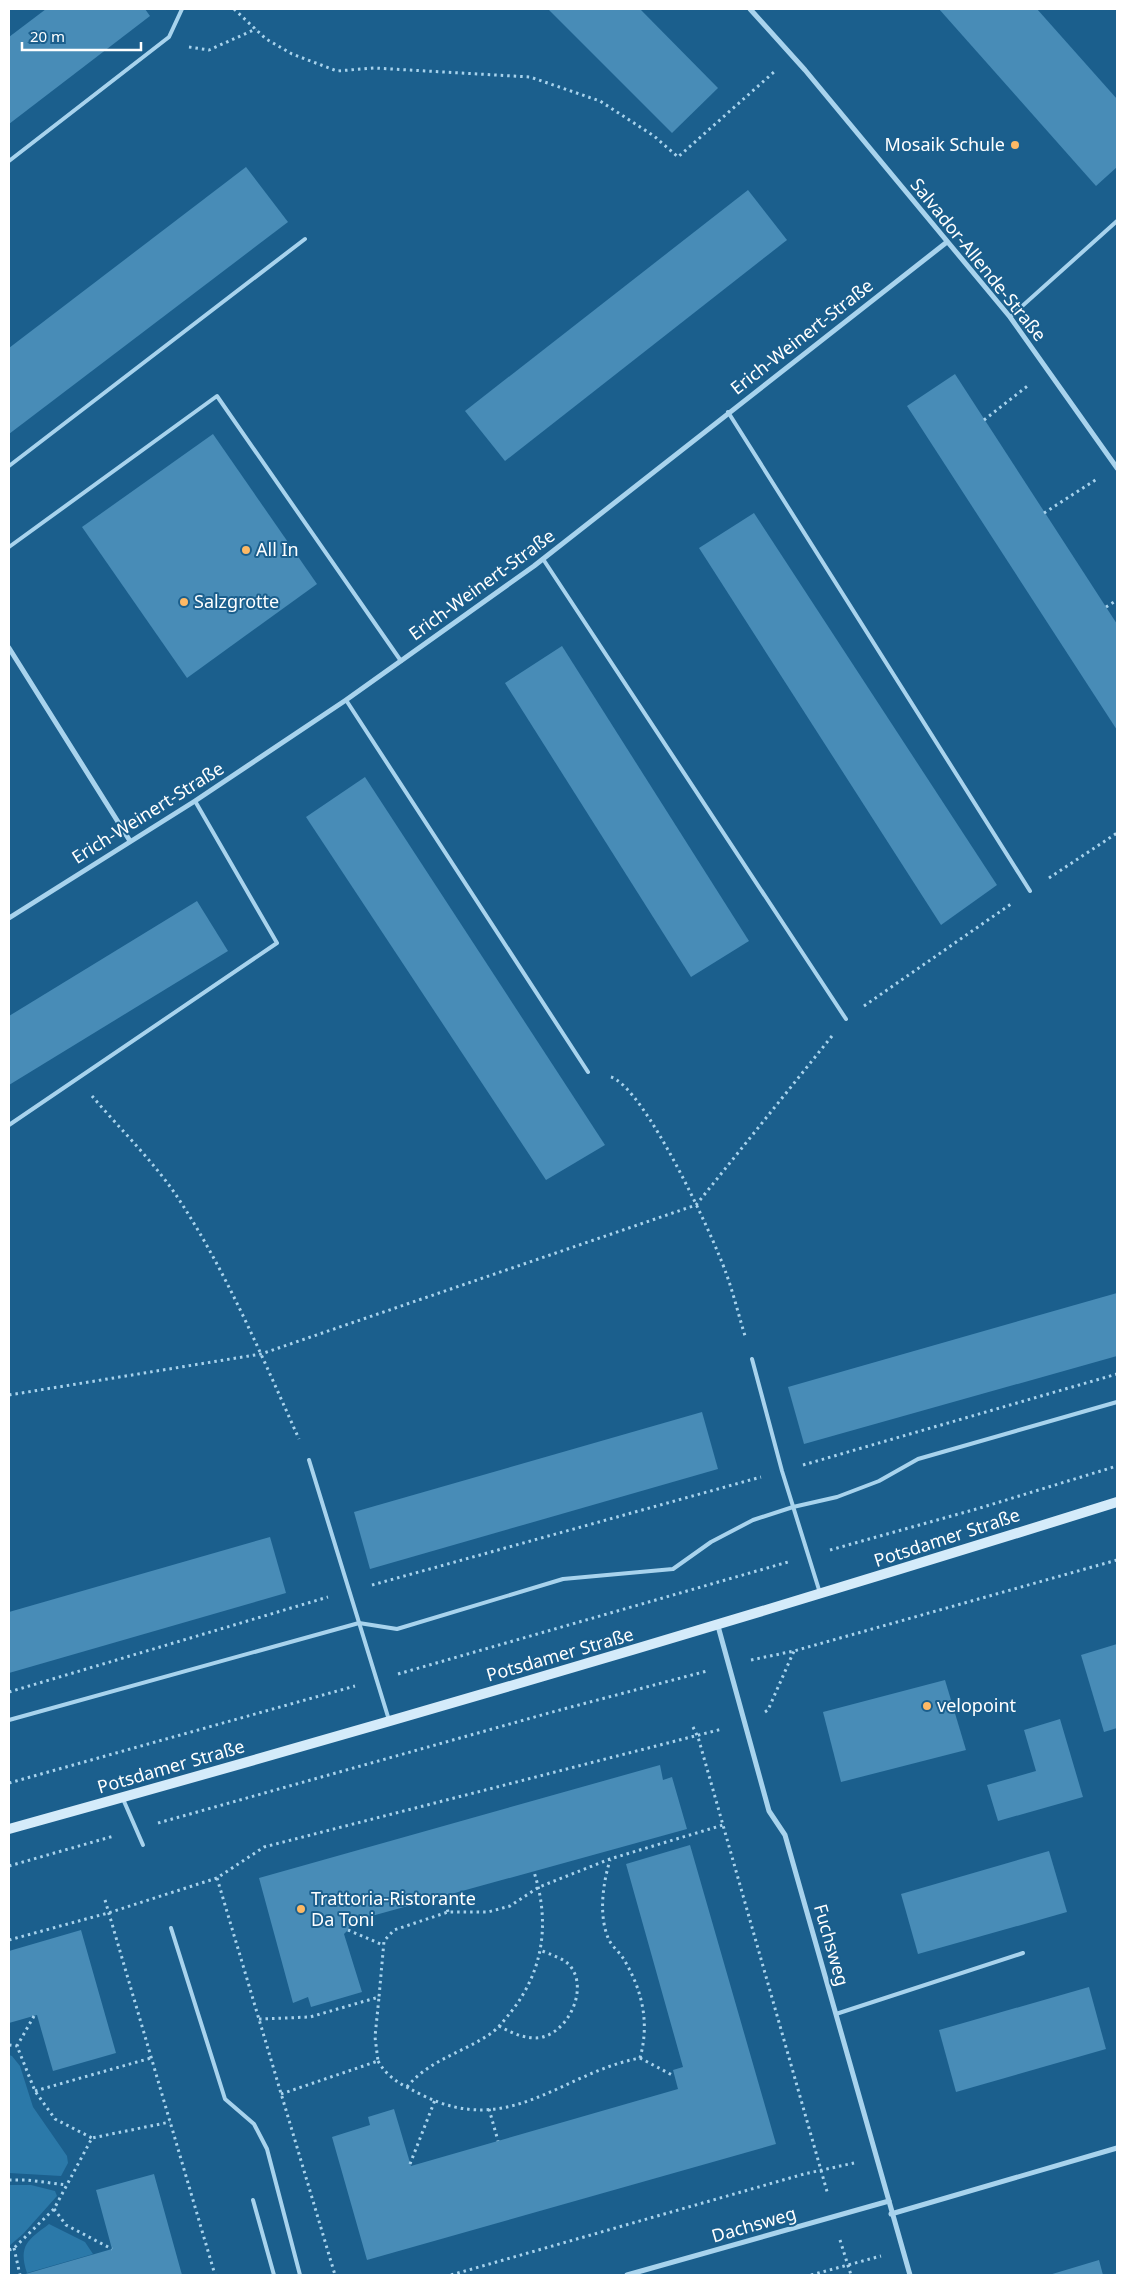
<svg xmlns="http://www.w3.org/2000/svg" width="1126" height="2284" viewBox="0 0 1126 2284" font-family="'Noto Sans',sans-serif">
<rect width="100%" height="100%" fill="#1b5f8d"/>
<!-- green -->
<g fill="#2b79a9">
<polygon points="9,2055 12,2056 20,2066 33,2107 67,2156 68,2163 61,2176 9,2173"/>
<polygon points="9,2185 31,2185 55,2191 57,2196 23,2234 9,2246"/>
<path d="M49 2224 85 2242 93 2254 27 2273C18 2245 28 2240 49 2224Z"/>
</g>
<!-- building -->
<g fill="#488cb7">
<polygon points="46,9 145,9 150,16 9,124 9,37"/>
<polygon points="548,9 640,9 718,88 672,133"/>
<polygon points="939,9 1037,9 1117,99 1117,167 1096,186"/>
<polygon points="246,167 288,222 9,434 9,348"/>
<polygon points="748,190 787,240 505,461 465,411"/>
<polygon points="955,374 1117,624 1117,730 907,406"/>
<polygon points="213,434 317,584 187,678 82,527"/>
<polygon points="754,513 997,885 941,925 699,548"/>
<polygon points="562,646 749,941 691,977 505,683"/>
<polygon points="365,777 605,1145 546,1180 306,817"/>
<polygon points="197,901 228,951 9,1085 9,1016"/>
<polygon points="1117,1293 1117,1356 804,1444 788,1387"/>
<polygon points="702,1412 718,1469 370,1569 354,1512"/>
<polygon points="270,1537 286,1593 9,1673 9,1612"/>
<polygon points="1117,1644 1117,1728 1104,1732 1081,1655"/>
<polygon points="945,1680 966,1750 841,1782 823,1712"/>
<polygon points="1060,1719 1083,1797 998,1821 987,1785 1036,1771 1024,1730"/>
<polygon points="660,1765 663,1780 672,1777 687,1829 350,1922 348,1930 344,1934 362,1992 311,2007 308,1997 293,2003 259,1878"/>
<polygon points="690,1845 776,2144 367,2260 332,2137 370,2125 368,2117 394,2109 411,2166 678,2089 673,2070 683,2067 626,1864"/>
<polygon points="1049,1851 1067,1912 918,1954 901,1894"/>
<polygon points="81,1930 116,2053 53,2071 37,2015 9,2023 9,1951"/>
<polygon points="1089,1987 1106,2049 956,2092 939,2030"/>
<polygon points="154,2174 182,2275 22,2275 112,2249 96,2190"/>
<polygon points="1099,2260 1103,2275 1049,2275"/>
</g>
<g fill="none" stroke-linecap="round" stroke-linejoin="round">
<!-- path -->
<g stroke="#a8d3ed" stroke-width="3" stroke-dasharray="2.5 4" stroke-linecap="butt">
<polyline points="234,9 266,39 292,54 337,71 374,68 530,77 600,101 654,136 678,157 774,72"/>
<polyline points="189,47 209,50 256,29"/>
<polyline points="984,420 1030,384"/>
<polyline points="1044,513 1097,479"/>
<polyline points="1106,607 1117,600"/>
<polyline points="1049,878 1117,833"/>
<polyline points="864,1006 1011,904"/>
<path d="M611 1077C645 1088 713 1236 726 1273 734 1295 739 1317 746 1339"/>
<path d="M92 1096C120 1129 157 1165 180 1201 228 1275 263 1359 299 1439"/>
<polyline points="9,1395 261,1354 696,1205 832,1036"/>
<polyline points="803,1465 1117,1374"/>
<polyline points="830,1550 980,1508 1117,1466"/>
<polyline points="372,1585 761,1477"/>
<polyline points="751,1660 794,1651 1117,1560"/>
<polyline points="398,1674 788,1562"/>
<polyline points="9,1692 328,1597"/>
<polyline points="765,1712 768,1710 794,1651"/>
<polyline points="693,1727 698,1737 828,2195"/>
<polyline points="9,1783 355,1686"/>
<polyline points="158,1823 556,1711 707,1671"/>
<polyline points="9,1866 114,1836"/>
<polyline points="217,1878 335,2275"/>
<polyline points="444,1897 448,1912"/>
<polyline points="105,1900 215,2275"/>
<polyline points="348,1930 383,1945"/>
<polyline points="9,1940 108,1913 217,1878 264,1847 722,1729"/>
<polyline points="34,2016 17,2046 35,2091 55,2119 92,2138"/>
<polyline points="259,2019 310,2017 379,1997 384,1941 394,1930 448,1912 488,1912 510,1906 539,1887 610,1859 723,1825"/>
<path d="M499 2026C510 2032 522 2038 536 2038 566 2037 589 1991 571 1967 566 1959 549 1954 540 1950"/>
<polyline points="9,2045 17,2046"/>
<polyline points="640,2058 674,2076"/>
<path d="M378 2061C389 2080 403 2085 422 2095 510 2139 561 2073 640 2058 650 2022 642 1989 623 1958 619 1952 612 1946 609 1940 598 1916 603 1883 610 1860"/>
<path d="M407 2087C429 2060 462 2053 490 2034 498 2029 505 2019 511 2012 544 1970 550 1922 534 1872"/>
<polyline points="35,2091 151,2058"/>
<polyline points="281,2094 378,2061 375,2037 379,1997"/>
<polyline points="489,2109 498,2141"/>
<polyline points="410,2164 435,2100"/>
<polyline points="9,2180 27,2180 67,2185"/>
<polyline points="54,2209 66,2225 112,2249"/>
<polyline points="840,2240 851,2275"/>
<polyline points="14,2248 20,2275"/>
<polyline points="9,2250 14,2248 54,2209 92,2138 170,2122"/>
<polyline points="451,2275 804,2174 854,2163"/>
<polyline points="811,2275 881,2256"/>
</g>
<!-- lane -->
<g stroke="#a8d3ed" stroke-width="4">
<polyline points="9,161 169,37 182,9"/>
<polyline points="1010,317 1117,221"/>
<polyline points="728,412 1030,891"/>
<polyline points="9,466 305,239"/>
<polyline points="9,547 217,396 401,661"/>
<polyline points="543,559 846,1019"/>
<polyline points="346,700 588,1072"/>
<polyline points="9,1125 277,943 195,801"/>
<polyline points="752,1359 782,1471 820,1593"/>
<polyline points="309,1460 389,1720"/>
<polyline points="9,1720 359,1623 397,1629 563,1579 673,1569 711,1542 753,1520 793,1507 837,1497 879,1481 918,1459 1117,1402"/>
<polyline points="123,1799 143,1845"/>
<polyline points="171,1928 225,2099 254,2124 267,2149 300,2275"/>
<polyline points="836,2014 1023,1953"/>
<polyline points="253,2200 274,2275"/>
</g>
<!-- street -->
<g stroke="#a8d3ed" stroke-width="5">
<polyline points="750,9 805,70 1010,317 1117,468"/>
<polyline points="9,648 130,841"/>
<polyline points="9,918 195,801 346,700 534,566 947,242"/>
<polyline points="718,1626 769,1811 785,1835 910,2275"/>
<polyline points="891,2214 1117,2148"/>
<polyline points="627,2275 889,2201"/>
</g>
<!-- secondary -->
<path stroke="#d4ebfa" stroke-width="10" d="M9 1829C380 1726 750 1617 1117 1502"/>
</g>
<!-- markers -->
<g fill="#feb965" stroke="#1b5f8d" stroke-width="2">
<circle cx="1015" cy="145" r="5"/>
<circle cx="246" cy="550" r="5"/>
<circle cx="184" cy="602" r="5"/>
<circle cx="927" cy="1706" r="5"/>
<circle cx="301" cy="1909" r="5"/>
</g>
<g text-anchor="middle" stroke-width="4" stroke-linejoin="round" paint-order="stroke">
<!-- poi labels -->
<g font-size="18" fill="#fff" stroke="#1b5f8d" text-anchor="start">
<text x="1005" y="151" text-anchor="end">Mosaik Schule</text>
<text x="256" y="556">All In</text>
<text x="194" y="608">Salzgrotte</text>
<text x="937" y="1712">velopoint</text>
<text x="311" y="1905">Trattoria-Ristorante<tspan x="311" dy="21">Da Toni</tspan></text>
</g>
<!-- street labels -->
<g font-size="18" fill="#fff" stroke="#1b5f8d">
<text transform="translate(978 260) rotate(51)" y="6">Salvador-Allende-Straße</text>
<text transform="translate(802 337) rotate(-38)" y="6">Erich-Weinert-Straße</text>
<text transform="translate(482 585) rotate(-36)" y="6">Erich-Weinert-Straße</text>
<text transform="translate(148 813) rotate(-32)" y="6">Erich-Weinert-Straße</text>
<text transform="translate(947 1538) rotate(-18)" y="6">Potsdamer Straße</text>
<text transform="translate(560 1655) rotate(-16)" y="6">Potsdamer Straße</text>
<text transform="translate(171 1767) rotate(-16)" y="6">Potsdamer Straße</text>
<text transform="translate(831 1945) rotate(74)" y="6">Fuchsweg</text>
<text transform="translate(754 2225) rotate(-16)" y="6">Dachsweg</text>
</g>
</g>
<!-- border -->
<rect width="1126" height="2284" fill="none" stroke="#ffffff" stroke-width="20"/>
<!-- scale -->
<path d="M22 42v8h119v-8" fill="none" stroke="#ffffff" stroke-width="2.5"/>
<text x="30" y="42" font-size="15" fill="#ffffff" stroke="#1b5f8d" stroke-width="4" paint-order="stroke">20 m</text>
</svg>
